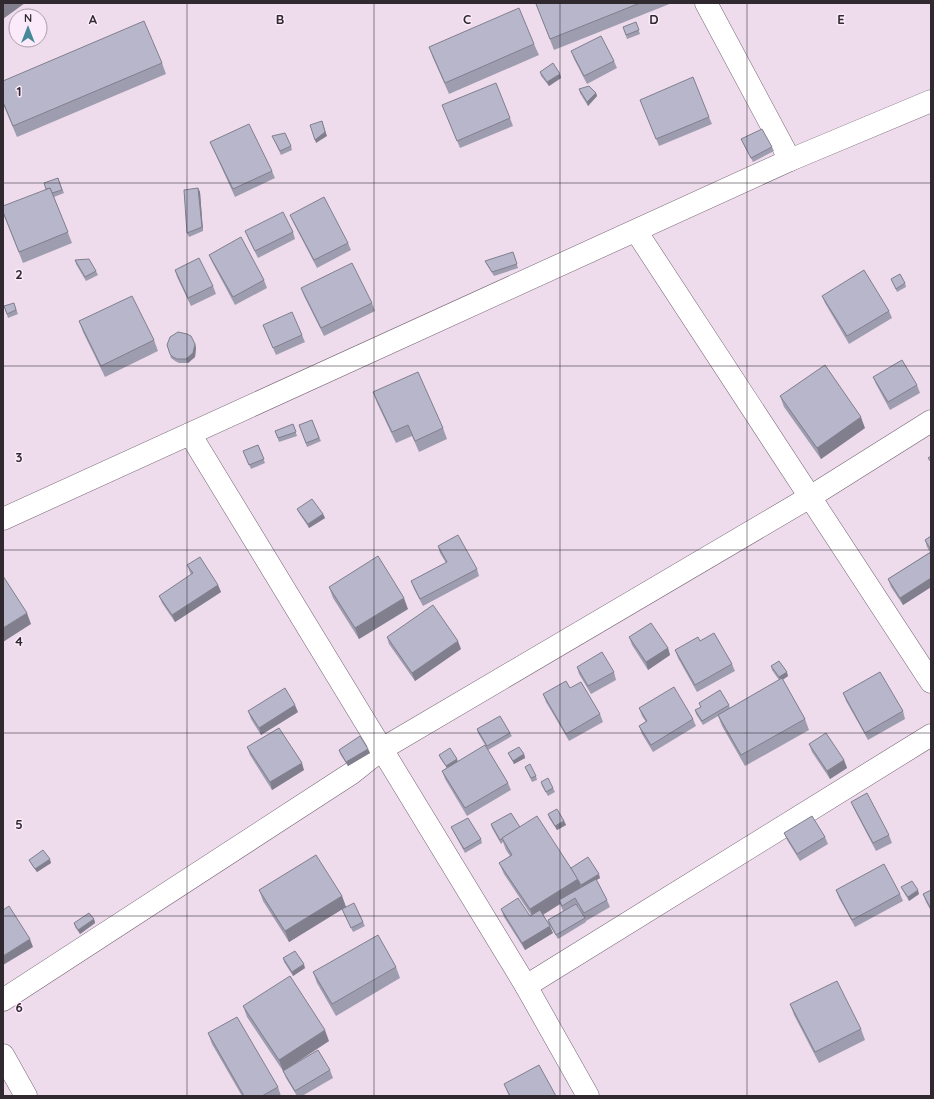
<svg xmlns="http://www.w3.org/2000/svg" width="934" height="1099" viewBox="0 0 934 1099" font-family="Quicksand,sans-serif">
<rect width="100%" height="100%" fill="#eedced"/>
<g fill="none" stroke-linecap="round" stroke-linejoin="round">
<defs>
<g id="minor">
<polyline points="706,3 790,160 931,101"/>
<polyline points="636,231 931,682"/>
<polyline points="190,434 526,986 588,1096"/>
<polyline points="3,519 790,160"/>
<polyline points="526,986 931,735"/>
<polyline points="3,1000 352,773 382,749 810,497 931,421"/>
<polyline points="3,1055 26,1096"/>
</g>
</defs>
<!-- minor casing -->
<use href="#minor" stroke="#756574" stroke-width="23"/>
<!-- minor -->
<use href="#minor" stroke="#fff" stroke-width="22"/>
</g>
<!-- wall -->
<g fill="#9e9daf">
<polygon points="539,3 672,3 554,50 536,4"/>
<polygon points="636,22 640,34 627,39 623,27"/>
<polygon points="534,44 539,55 449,94 433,58 429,47"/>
<polygon points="571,51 614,61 617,68 587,84 574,59"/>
<polygon points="162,63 166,74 17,137 3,104 3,81"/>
<polygon points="540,72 560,74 561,78 549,86 541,76"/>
<polygon points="579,89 596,93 597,96 588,106 580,93"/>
<polygon points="640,100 709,117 712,124 659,146"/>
<polygon points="442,105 510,118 513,126 460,148"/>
<polygon points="272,136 291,146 292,150 281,155"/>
<polygon points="741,139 772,147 774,151 753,162"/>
<polygon points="210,142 272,171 275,178 235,197 213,149"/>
<polygon points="58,178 64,193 54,197 72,243 23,263 3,213 46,189"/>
<polygon points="198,188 200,192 203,231 189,237 187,233"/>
<polygon points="290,215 348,243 351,250 317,268 293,222"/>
<polygon points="245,231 293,232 295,239 258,258 248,238"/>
<polygon points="513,252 518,268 494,276 487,265 485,261"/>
<polygon points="209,255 264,280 267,288 235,305 212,262"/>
<polygon points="75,260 96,271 98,275 86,281 76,264"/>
<polygon points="175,270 213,286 216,294 191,306 177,277"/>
<polygon points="891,279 905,283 906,287 897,292"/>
<polygon points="301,288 372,303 375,311 324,336 304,296"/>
<polygon points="822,296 889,311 892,318 849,344 825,303"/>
<polygon points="14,303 18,314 8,318 4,306"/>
<polygon points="79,321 154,340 158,351 105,377 83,332"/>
<polygon points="263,325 302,335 305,342 276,355"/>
<polygon points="195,344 196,348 195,357 188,363 179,363 175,361 171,358 167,345"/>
<polygon points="873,377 917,385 920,393 890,410 876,384"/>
<polygon points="373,392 443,428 447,439 419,452 412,436 396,443 377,403"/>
<polygon points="780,396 865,428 821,459 784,407"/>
<polygon points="312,420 321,441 307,447 299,425"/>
<polygon points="293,424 297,436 279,442 275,431"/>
<polygon points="258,445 265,463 251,469 243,451"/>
<polygon points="297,509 323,514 325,518 309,528 299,513"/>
<polygon points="931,536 931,587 903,605 891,587 888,579 930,552 927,547 925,540"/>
<polygon points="438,546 477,569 479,576 423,606 414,589 411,581 446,563 440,553"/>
<polygon points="187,565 218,585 221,592 175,622 162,603 159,596 191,575"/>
<polygon points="329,587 408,609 359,639 333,598"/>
<polygon points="387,637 461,649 415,681 389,644"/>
<polygon points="629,637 668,648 670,655 648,670 632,645"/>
<polygon points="700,641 732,664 735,671 697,692 678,658 675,650"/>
<polygon points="771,666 788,676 782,680 805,719 809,730 745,766 722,726 718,716 703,725 696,714 695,710 701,707 699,703 729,705 730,708 779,680 772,670"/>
<polygon points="577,667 614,672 616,680 591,694 579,674"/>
<polygon points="570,688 600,714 603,722 569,741 546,702 543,694"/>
<polygon points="843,693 903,711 905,719 868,740 846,701"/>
<polygon points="639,708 693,719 696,726 653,752 642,734 639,726 646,722 642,716"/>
<polygon points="248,711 298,712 261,735 251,719"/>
<polygon points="477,729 510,733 512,736 488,750 478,733"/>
<polygon points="809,744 844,760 847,768 830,779 812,752"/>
<polygon points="247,747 304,770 272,790 250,755"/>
<polygon points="368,749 370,753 348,766 340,754 339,750"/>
<polygon points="508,753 524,754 525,758 514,764 510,757"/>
<polygon points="439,755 457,759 458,762 508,783 511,790 467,816 445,779 442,771 447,768 440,758"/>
<polygon points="525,767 536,776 537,780 532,782"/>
<polygon points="541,782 553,788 555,792 548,796 542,786"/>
<polygon points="851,802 889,835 892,843 876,851 854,809"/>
<polygon points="548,814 564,821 566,825 557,830 549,818"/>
<polygon points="491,824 520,827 571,868 600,878 596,880 607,900 610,907 586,921 578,906 577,906 585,918 586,922 558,939 549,924 548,920 563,911 560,904 543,915 553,933 525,950 504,917 501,909 530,916 531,915 504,874 499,863 510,856 506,850 503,842 501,844 492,828"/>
<polygon points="451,827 481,839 482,843 465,853 453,831"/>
<polygon points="784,833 825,837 828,844 800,861 787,840"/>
<polygon points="29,860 51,863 37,872 31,864"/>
<polygon points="901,887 919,894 909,901 903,891"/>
<polygon points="259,890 342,896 346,907 363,922 365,926 353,932 342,909 289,942 263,901"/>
<polygon points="836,890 900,894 903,901 855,927 839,898"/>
<polygon points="931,890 931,911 926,902 923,894"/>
<polygon points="94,919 95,923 80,934 75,927 74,923"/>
<polygon points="283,958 305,968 293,976 284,962"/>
<polygon points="396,967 400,978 336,1016 317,983 313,972"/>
<polygon points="790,1004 861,1029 865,1040 819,1063 794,1015"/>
<polygon points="243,1006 329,1041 290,1067 330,1070 333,1078 302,1096 297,1096 286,1078 283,1071 247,1017"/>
<polygon points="208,1033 278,1087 281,1096 242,1096 212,1044"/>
<polygon points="504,1084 556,1096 509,1096"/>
</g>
<!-- shaded-wall -->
<g fill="#817f8e">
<polygon points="6,3 25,3 3,19 3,5"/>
<polygon points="560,74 561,78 549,86 547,82"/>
<polygon points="596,93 597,96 588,106 587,102"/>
<polygon points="322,121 327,136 316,143 315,140"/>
<polygon points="198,188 200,192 203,231 202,227"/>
<polygon points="195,344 196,348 195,357 188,363 186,359"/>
<polygon points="861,417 865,428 821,459 817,448"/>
<polygon points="323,514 325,518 309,528 308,524"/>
<polygon points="931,578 931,587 903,605 900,598"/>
<polygon points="218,585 221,592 175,622 172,615"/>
<polygon points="404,598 408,609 359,639 355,628"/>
<polygon points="27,613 31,624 3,642 3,628"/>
<polygon points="458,641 461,649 415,681 412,673"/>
<polygon points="668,648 670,655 648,670 646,662"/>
<polygon points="787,672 788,676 781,681 779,677"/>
<polygon points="295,705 298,712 261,735 259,728"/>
<polygon points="368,749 370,753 348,766 346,762"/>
<polygon points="524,754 525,758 514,764 513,761"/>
<polygon points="457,759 458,763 447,769 446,766"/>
<polygon points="844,760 847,768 830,779 827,771"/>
<polygon points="302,763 304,770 272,790 270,782"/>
<polygon points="564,821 566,825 557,830 555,826"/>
<polygon points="50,859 51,863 37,872 35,869"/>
<polygon points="599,874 600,878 582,889 581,885"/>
<polygon points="578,879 582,890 559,900 560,904 534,920 530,909"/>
<polygon points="918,890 919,894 909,901 908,897"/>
<polygon points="342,896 346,907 289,942 285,931"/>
<polygon points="94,919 95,923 80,934 78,930"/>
<polygon points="550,926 553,933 525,950 522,943"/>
<polygon points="30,939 33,947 3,965 3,956"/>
<polygon points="304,964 305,968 293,976 292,972"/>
<polygon points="325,1030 329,1041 283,1071 279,1060"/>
</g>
<!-- building -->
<g fill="#b8b6cb" stroke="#817f8e">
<polygon points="539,3 640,3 550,39 536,4"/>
<polygon points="519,8 534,44 445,83 429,47"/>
<polygon points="144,21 162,63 13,126 3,102 3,81"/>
<polygon points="636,22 639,30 626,35 623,27"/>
<polygon points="601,36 614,61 584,76 571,51"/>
<polygon points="553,63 560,74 547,82 540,72"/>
<polygon points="693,77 709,117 656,139 640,100"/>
<polygon points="496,83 510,118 457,141 442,105"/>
<polygon points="589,86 596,93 587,102 579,89"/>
<polygon points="322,121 325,132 315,140 310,125"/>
<polygon points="249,124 272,171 233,189 210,142"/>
<polygon points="762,129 772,147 751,158 741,139"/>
<polygon points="285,133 291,146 280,151 272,136"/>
<polygon points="58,178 62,190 52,193 50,188 46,189 44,183"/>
<polygon points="50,188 68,232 19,252 3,212 3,206"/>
<polygon points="198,188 202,227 187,233 184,190"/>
<polygon points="324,197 348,243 314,260 290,215"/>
<polygon points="283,212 293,232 255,251 245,231"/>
<polygon points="241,237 264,280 233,297 209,255"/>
<polygon points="513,252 517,264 492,272 485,261"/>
<polygon points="199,258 213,286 188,298 175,270"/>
<polygon points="89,259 96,271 85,277 75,260"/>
<polygon points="352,263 372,303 321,328 301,288"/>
<polygon points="864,270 889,311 847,336 822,296"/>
<polygon points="900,274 905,283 896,289 891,279"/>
<polygon points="132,296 154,340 101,366 79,321"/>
<polygon points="14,303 16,310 7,314 4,306"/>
<polygon points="292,312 302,335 273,348 263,325"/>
<polygon points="178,332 187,334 191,336 195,344 193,353 186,359 177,359 173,357 170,354 167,345 170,337"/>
<polygon points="902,360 917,385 888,402 873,377"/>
<polygon points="825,365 861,417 817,448 780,396"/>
<polygon points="418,372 443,428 415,441 408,425 392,432 373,392"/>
<polygon points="312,420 319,438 306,443 299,425"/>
<polygon points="293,424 296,432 278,438 275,431"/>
<polygon points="258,445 264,459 249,465 243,451"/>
<polygon points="931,456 931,462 928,458"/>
<polygon points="312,499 323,514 308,524 297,509"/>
<polygon points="458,535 477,569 420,599 411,581 447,562 438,546"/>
<polygon points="931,536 931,550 925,540"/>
<polygon points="931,552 931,578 900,598 888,579"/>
<polygon points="378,556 404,598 355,628 329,587"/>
<polygon points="200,557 218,585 172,615 159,596 193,573 187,565"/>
<polygon points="3,576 27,613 3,628"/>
<polygon points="433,605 458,641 412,673 387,637"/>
<polygon points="651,623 668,648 646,662 629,637"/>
<polygon points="714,633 732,664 695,685 675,650 698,637 700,641"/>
<polygon points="602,652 614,672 588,686 577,667"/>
<polygon points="779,661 787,672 779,677 771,666"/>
<polygon points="880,672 903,711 865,733 843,693"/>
<polygon points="782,678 805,719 741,755 718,715"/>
<polygon points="566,681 570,688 581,682 600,714 566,734 543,694"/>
<polygon points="674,687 693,719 651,745 639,726 647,721 639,708"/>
<polygon points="285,688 295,705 259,728 248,711"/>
<polygon points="720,690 729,705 702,721 695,710 701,707 699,703"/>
<polygon points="500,716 510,733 487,746 477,729"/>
<polygon points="279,728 302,763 270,782 247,747"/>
<polygon points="826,733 844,760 827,771 809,744"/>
<polygon points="360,736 368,749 346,762 339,750"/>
<polygon points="485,745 508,783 465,808 442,771"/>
<polygon points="519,747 524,754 513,761 508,753"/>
<polygon points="450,748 457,759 446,766 439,755"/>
<polygon points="530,764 536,776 531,778 525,767"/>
<polygon points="548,778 553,788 546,792 541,782"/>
<polygon points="867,793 889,835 873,843 851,802"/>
<polygon points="557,809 564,821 555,826 548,814"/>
<polygon points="511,813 520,827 500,840 491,824"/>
<polygon points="537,816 578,879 530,909 499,863 512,855 502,838"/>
<polygon points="812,816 825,837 797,854 784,833"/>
<polygon points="468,818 481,839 464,849 451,827"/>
<polygon points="43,850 50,859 35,869 29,860"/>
<polygon points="316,855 342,896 285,931 259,890"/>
<polygon points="588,857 599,874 581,885 571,868"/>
<polygon points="884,864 900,894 852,920 836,890"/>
<polygon points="596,879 607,900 584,913 575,898 562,906 559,900"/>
<polygon points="912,881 918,890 908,897 901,887"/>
<polygon points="931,890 931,909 923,894"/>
<polygon points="518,898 530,916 540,910 550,926 522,943 501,909"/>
<polygon points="354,903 363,922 351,928 342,909"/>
<polygon points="576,904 585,918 556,935 548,920"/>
<polygon points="9,906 30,939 3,956 3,910"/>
<polygon points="89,913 94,919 78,930 74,923"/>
<polygon points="378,935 396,967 332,1004 313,972"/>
<polygon points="295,951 304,964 292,972 283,958"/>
<polygon points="290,976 325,1030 279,1060 243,1006"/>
<polygon points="837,981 861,1029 815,1052 790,1004"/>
<polygon points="237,1017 278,1087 262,1096 244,1096 208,1033"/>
<polygon points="318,1050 330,1070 295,1091 283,1071"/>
<polygon points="539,1065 556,1096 510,1096 504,1084"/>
</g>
<!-- grid -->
<path fill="none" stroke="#302a30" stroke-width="1" stroke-opacity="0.55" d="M187 3V1096M374 3V1096M560 3V1096M747 3V1096M3 183H931M3 366H931M3 550H931M3 733H931M3 916H931"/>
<g font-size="13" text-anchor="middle" font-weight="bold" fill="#302a30" stroke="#fbeafa" stroke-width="3" stroke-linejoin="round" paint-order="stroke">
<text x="93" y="24">A</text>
<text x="280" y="24">B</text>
<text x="467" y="24">C</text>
<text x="654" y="24">D</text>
<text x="841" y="24">E</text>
<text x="19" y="96">1</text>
<text x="19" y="279">2</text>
<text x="19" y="462">3</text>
<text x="19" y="646">4</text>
<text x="19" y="829">5</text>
<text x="19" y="1012">6</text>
</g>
<!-- border -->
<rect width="934" height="1099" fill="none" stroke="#302a30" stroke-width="8"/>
<!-- north arrow -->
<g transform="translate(28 28)"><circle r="19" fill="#fbeafa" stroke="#aa9da9"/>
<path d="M0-3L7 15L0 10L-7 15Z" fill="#468999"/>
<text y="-6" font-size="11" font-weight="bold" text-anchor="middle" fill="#302a30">N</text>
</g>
</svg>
